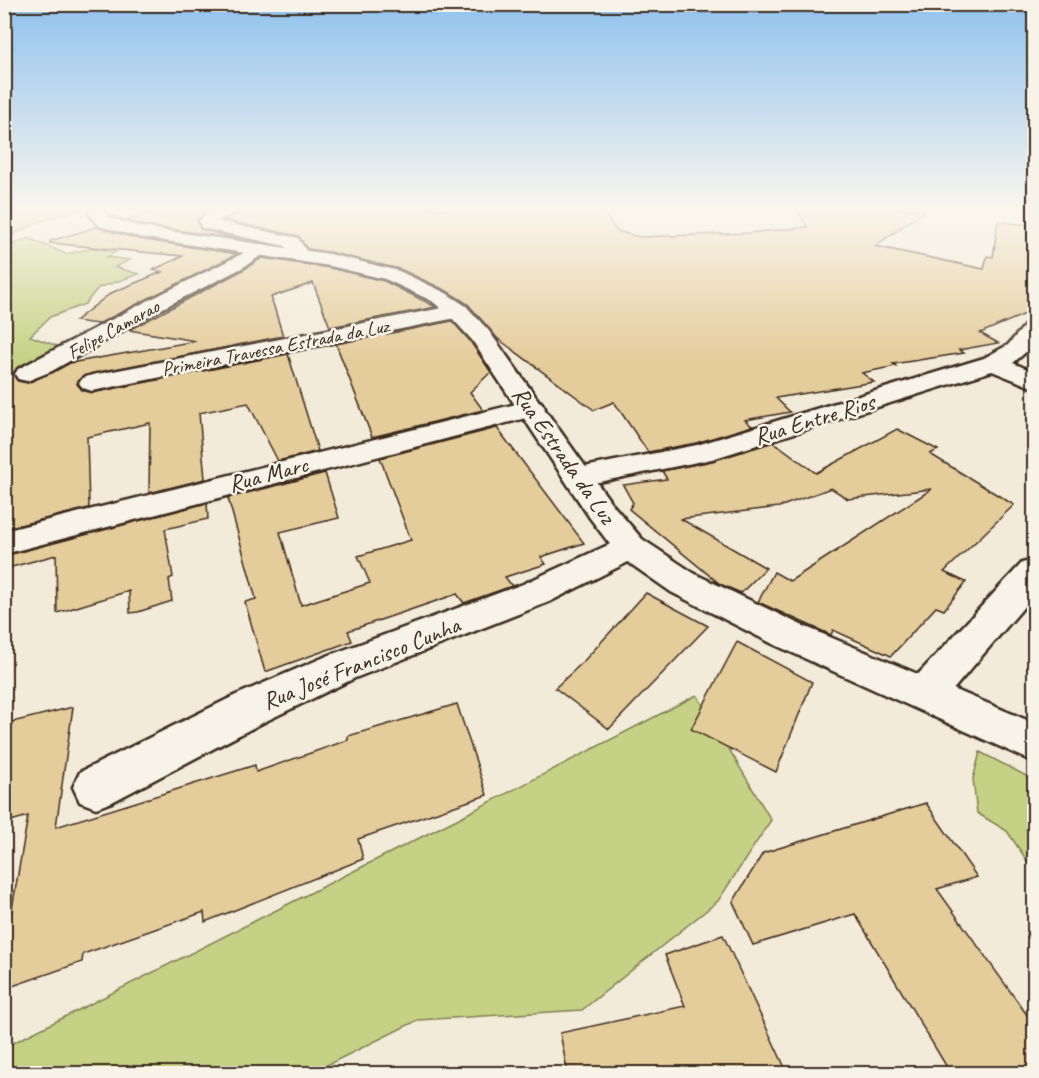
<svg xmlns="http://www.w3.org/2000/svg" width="1039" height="1078" viewBox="0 0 1039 1078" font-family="Caveat,sans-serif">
<rect width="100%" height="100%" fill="#f3ebd9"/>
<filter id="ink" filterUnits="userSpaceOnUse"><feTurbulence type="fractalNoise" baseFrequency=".0167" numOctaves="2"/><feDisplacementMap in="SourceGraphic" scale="12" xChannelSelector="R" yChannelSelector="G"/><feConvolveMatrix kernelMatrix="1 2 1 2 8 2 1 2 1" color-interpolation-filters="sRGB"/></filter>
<g filter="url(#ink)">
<!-- green -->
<g fill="#c5d285" stroke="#807e52" stroke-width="1.5">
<polygon points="5,209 82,209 41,221 5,238"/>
<polygon points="28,238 66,254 93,248 116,252 107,257 130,260 115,267 139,274 98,288 85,304 50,317 30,336 68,350 37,366 5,373 4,248"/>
<polygon points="697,695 771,820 718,901 582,1010 418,1020 311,1073 5,1074 5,1047 455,820"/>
<polygon points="980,752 1034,780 1034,871 1007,831 977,813 973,779"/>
</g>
<!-- building -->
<g fill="#e5cc9b" stroke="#3b2a1e" stroke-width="1.5">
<polygon points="162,209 208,209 197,220 200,229 244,240 141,225 125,220"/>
<polygon points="241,209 600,209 617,231 639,237 748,233 807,227 797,209 927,209 875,246 984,269 987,256 993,257 998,221 1035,226 1032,263 1035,263 1035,310 980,333 998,343 959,350 964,353 893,364 896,366 862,373 874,382 776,398 790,412 745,420 752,426 696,443 648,452 614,402 594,410 497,338 468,304 447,291 400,269 307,249 298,236 224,220 238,214"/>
<polygon points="97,227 138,239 237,254 98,324 75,321 111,293 162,272 153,270 183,256 50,243 50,241"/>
<polygon points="262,258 330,268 384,281 436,307 330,327 313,283 271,297 283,336 82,376 77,384 82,390 92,393 288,354 318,451 278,461 248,403 199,413 205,479 149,493 150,423 87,437 89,508 4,529 4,375 13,374 18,381 28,383 70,363 196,341 129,330 243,270"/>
<polygon points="452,321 470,341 491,372 470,392 483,410 372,437 336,344"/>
<polygon points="497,428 584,543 541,557 546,564 505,577 512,586 464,603 457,594 348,631 352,641 265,672 245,602 256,599 228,498 325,473 339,518 280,532 301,605 370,583 358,556 411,540 380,458"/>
<polygon points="897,429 938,450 930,454 1014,505 944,572 966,582 944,610 936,607 891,656 833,630 831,635 758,602 774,572 790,581 932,489 848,499 831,488 779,507 681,519 766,568 741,593 720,584 629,509 633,503 623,485 667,479 662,471 712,461 774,442 816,473"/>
<polygon points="207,503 208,519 165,529 173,577 169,579 172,601 138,612 130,613 129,591 57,613 56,555 4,569 4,556"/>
<polygon points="646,593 708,626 609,729 555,688 582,663"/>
<polygon points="737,642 812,682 776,772 691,729"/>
<polygon points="457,704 487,795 358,839 363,859 205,922 204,912 83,954 82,962 4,989 4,955 28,816 4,823 4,724 73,707 56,827 255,765 256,772 348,740 348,736"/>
<polygon points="926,803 977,877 937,889 1035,1026 1035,1074 951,1074 855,914 753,945 733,902 763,853"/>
<polygon points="723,935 788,1074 568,1074 560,1033 685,1006 665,955"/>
</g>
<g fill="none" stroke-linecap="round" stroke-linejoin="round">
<defs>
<g id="street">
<polygon points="216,209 239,209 237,212 217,221 298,238 309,255 307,259 293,259 285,246 202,228 199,221 207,212"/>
<polygon points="262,244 268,245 271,249 242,268 159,310 52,371 27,381 18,379 15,374 18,369 145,302"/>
<polygon points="458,305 466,306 469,311 466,316 92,391 83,388 79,383 83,378 92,375"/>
<polygon points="1034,322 1034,345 1013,363 1034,372 1034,388 992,371 712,459 579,486 568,484 564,477 568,470 579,468 697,445 984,358 1008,345 1026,324"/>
<polygon points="532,400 541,402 545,408 541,414 4,554 4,531"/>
<polygon points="630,535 642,539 647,547 642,555 549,602 355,678 266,721 112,802 96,808 80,802 73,787 80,772 236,695 327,656 523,584"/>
<polygon points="1034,560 1034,595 939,706 925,711 911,706 905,694 911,682 1022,563"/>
</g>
<polygon id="secondary" points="89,209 105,209 105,213 111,218 141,227 330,254 399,271 446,293 466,306 489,331 612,504 642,539 695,574 799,624 1034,723 1034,762 773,644 671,592 618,555 590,518 472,340 450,316 432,301 385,279 330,266 139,237 99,226 89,214"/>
</defs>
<!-- street casing -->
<use href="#street" stroke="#3b2a1e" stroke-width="5"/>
<!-- secondary casing -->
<use href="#secondary" stroke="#3b2a1e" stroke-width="5"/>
<!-- street -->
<use href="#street" fill="#f7f3e8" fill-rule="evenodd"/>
<!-- secondary -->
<use href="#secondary" fill="#f7f3e8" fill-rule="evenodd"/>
</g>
</g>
<!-- sky -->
<linearGradient id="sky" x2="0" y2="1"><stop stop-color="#90c2ee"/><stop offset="0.58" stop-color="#faf6ee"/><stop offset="1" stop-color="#faf6ee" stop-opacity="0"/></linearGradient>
<rect width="1039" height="360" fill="url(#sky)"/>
<g text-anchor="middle" stroke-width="5" stroke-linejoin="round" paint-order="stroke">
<!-- far-street labels -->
<g font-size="20" fill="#3b2a1e" stroke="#f7f3e8">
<text transform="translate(113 329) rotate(-29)" y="7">Felipe Camarao</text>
<text transform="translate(275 347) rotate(-11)" y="7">Primeira Travessa Estrada da Luz</text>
</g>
<!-- street labels -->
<g font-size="24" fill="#3b2a1e" stroke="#f7f3e8">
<text transform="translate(814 419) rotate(-17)" y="8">Rua Entre Rios</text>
<text transform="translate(564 455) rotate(55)" y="8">Rua Estrada da Luz</text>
<text transform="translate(268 474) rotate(-15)" y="8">Rua Marc</text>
<text transform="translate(361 663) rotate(-22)" y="8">Rua José Francisco Cunha</text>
</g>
</g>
<!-- margin -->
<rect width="1039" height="1078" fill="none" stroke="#f7f3e8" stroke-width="24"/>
<rect x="12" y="12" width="1015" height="1054" fill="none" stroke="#3b2a1e" stroke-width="2" filter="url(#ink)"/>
</svg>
